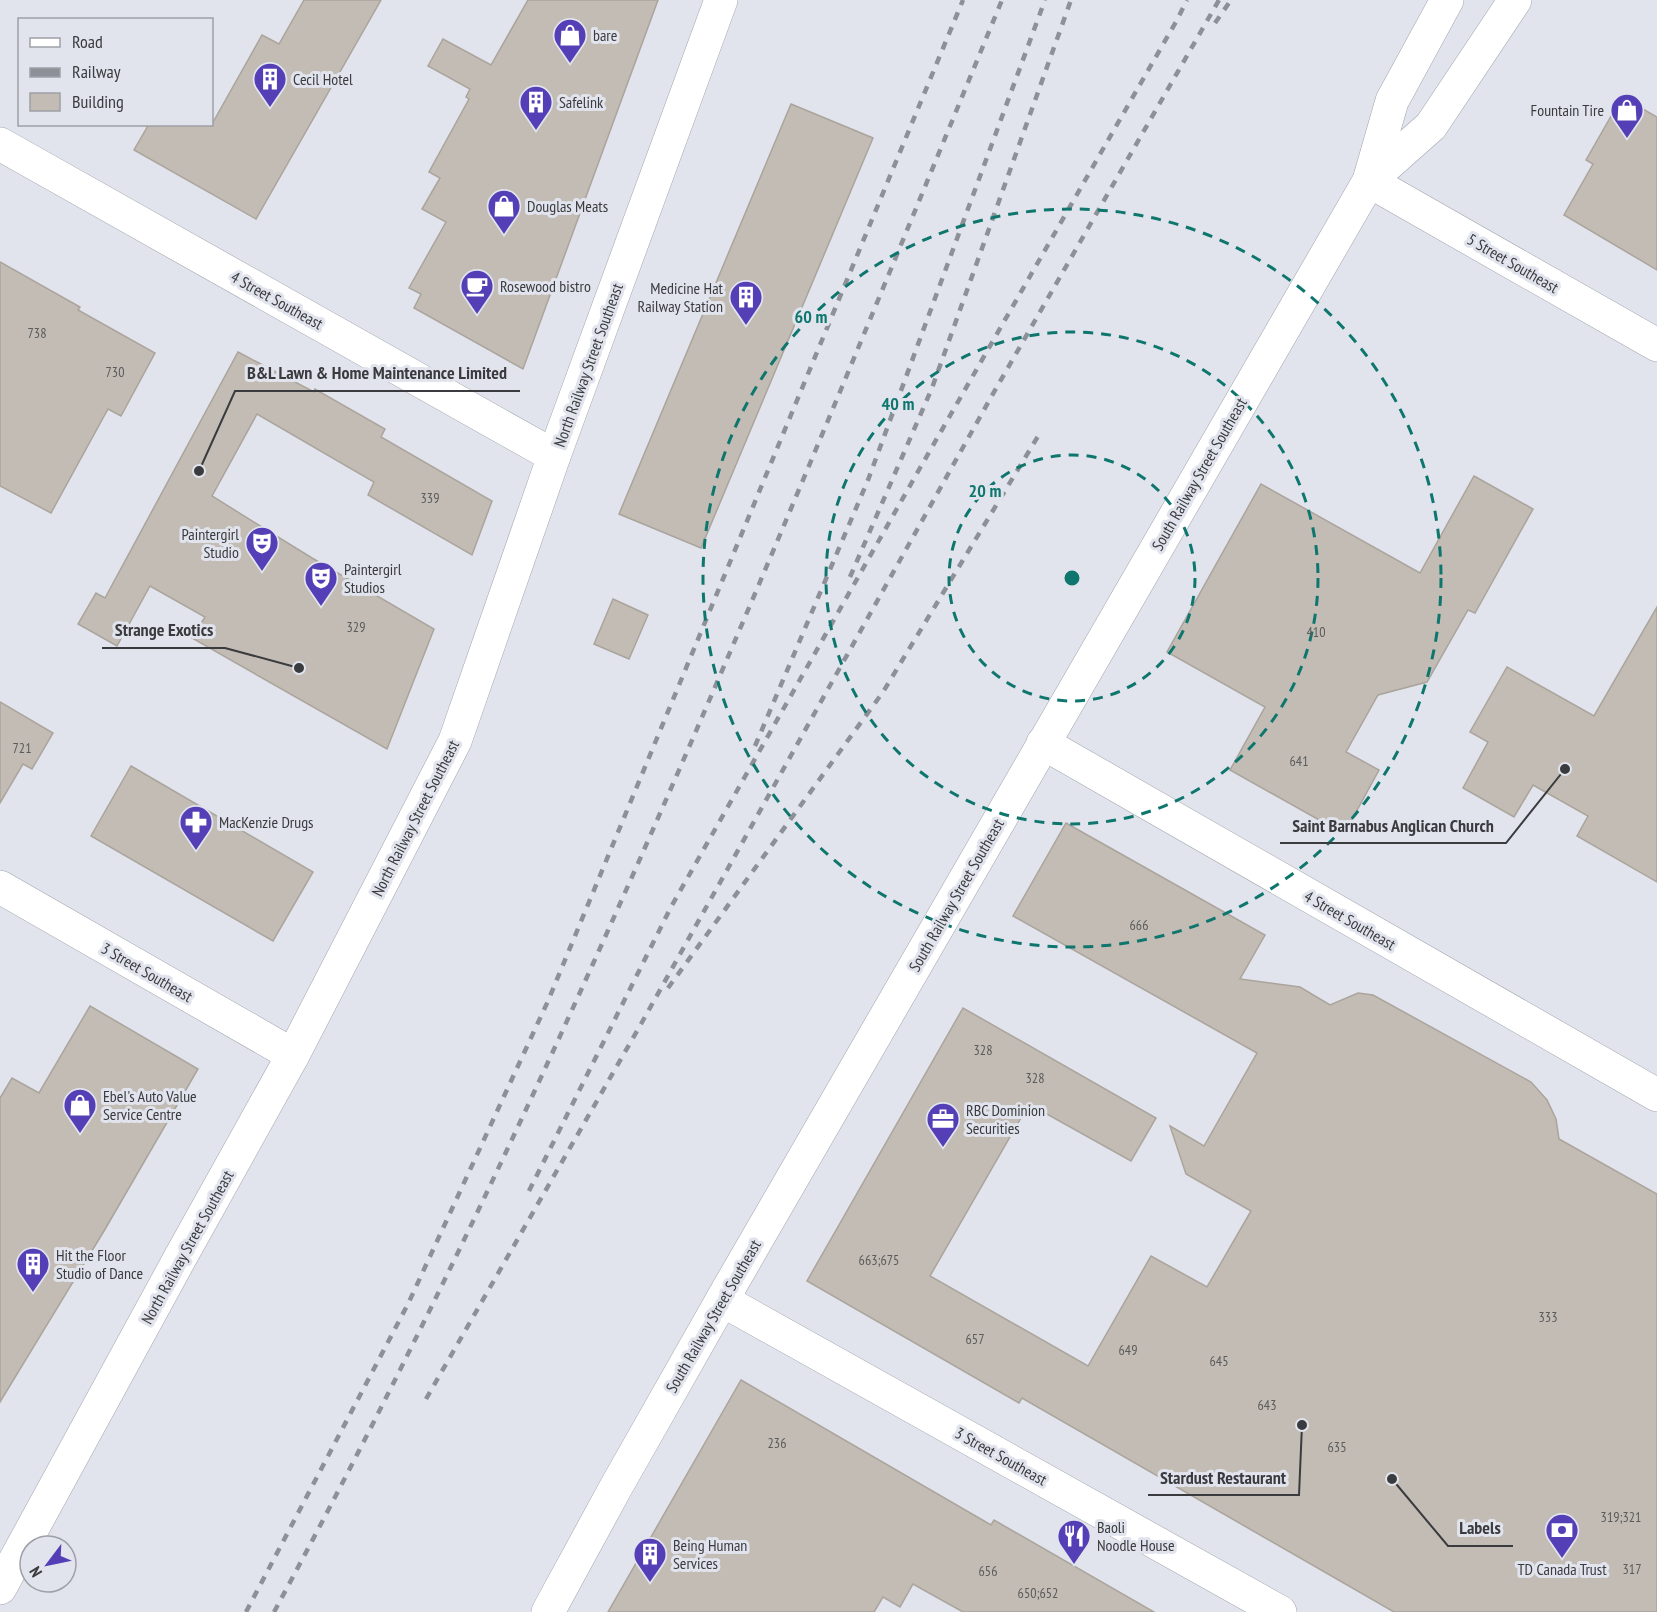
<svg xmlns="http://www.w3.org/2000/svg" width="1657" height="1612" viewBox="0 0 1657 1612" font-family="'PT Sans Narrow',sans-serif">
<rect width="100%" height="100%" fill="#e1e4ed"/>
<!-- building -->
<g fill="#c2bcb4" stroke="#aaa49c" stroke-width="1.5">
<polygon points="304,0 381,0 256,219 134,150 149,124 212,124 262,35 279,44"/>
<polygon points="528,0 658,0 523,369 414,308 421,294 409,288 446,222 422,209 440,178 429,172 469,99 466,97 470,89 428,66 443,39 491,65"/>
<polygon points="1622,97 1657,117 1657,270 1564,215 1593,164 1586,160"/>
<polygon points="791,104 873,138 701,548 619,514"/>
<polygon points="0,262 80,307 78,310 155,353 121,416 108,409 51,513 0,486"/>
<polygon points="238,352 314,392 315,389 385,429 381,437 492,501 472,555 368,495 374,482 257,414 212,496 312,558 434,629 387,749 192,638 205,617 150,586 117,646 78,624 96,593 105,598"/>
<polygon points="1474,476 1533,509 1475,613 1468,610 1427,682 1378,695 1346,752 1379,770 1344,834 1230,770 1265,707 1167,652 1261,484 1420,573"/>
<polygon points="613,599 648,615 629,659 594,644"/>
<polygon points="1657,607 1657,882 1577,836 1588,816 1533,785 1514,817 1463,788 1488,742 1470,732 1507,667 1594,716"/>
<polygon points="0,702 53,733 32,769 23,764 0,803"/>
<polygon points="131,766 313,872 273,941 91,836"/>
<polygon points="1066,823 1265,935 1240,979 1300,987 1330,1005 1358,993 1373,995 1531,1082 1547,1100 1556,1119 1559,1139 1657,1194 1657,1612 1394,1612 1022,1398 1019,1403 807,1281 963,1008 1156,1118 1131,1161 1029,1104 930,1276 1088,1366 1151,1256 1207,1287 1251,1211 1186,1174 1170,1126 1204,1146 1257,1053 1013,916"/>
<polygon points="90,1006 198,1069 104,1231 0,1402 0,1098 12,1078 39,1093"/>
<polygon points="741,1380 991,1525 994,1520 1154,1612 963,1612 913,1584 900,1607 883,1597 874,1612 608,1612"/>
</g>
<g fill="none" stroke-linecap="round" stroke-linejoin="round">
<defs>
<g id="street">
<polyline points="0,144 554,456"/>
<polyline points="1369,181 1657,345"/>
<polyline points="1043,743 1657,1095"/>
<polyline points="0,887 293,1055"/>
</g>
<g id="secondary">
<polyline points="1369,181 1431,126 1515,0"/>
<polyline points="722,1300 1280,1612"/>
<polyline points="0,1588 180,1258 293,1055 455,741 554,456 721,0"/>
<polyline points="548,1612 616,1487 730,1286 1369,181 1392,101 1447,0"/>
</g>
</defs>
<!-- street casing -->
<use href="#street" stroke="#a2a5ad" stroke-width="34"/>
<!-- secondary casing -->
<use href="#secondary" stroke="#a2a5ad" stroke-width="34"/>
<!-- street -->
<use href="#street" stroke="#fff" stroke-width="33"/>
<!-- secondary -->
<use href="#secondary" stroke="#fff" stroke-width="33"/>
<!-- rail -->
<g stroke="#8d9096" stroke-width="4.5" stroke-dasharray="8 8" stroke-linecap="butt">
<polyline points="1215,23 1231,0"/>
<polyline points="850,577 932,388 1071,0"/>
<polyline points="755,746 868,480 1045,0"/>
<polyline points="668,988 883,692 1040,433"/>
<polyline points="529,1191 671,907 920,468 1177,20 1187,0"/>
<polyline points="426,1399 641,1024 990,399 1219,0"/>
<polyline points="246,1612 408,1304 548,1001 963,0"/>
<path d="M274 1612C555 1093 777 545 1002 0"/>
</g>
</g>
<!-- distance rings -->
<g fill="none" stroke="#0f766e" stroke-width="3" stroke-dasharray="10 8">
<circle cx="1072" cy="578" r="123"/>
<circle cx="1072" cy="578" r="246"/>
<circle cx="1072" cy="578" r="369"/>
</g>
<!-- icons -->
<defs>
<symbol id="shop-pin" viewBox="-11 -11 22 30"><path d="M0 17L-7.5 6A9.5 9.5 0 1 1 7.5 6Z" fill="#553fb7" stroke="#e1e4ed"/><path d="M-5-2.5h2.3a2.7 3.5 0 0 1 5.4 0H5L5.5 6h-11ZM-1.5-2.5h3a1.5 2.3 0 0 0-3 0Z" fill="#fff"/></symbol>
<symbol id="building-pin" viewBox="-11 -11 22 30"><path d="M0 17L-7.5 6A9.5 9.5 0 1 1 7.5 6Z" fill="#553fb7" stroke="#e1e4ed"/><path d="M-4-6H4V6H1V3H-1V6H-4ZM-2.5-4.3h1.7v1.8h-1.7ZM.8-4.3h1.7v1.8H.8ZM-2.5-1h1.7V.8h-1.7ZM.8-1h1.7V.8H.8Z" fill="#fff"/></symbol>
<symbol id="cafe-pin" viewBox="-11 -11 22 30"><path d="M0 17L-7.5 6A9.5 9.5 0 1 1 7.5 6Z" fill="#553fb7" stroke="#e1e4ed"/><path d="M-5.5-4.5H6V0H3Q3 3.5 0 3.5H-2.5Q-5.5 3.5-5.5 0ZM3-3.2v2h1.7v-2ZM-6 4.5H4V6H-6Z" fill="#fff"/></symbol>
<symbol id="theatre-pin" viewBox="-11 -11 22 30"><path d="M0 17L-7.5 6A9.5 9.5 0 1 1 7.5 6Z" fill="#553fb7" stroke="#e1e4ed"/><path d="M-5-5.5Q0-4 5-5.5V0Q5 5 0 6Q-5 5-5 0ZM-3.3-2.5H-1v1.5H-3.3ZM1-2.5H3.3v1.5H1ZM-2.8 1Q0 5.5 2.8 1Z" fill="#fff"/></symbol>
<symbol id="pharmacy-pin" viewBox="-11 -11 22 30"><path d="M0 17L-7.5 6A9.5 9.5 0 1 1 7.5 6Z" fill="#553fb7" stroke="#e1e4ed"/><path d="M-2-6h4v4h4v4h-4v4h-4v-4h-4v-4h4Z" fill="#fff"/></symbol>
<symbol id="office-pin" viewBox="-11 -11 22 30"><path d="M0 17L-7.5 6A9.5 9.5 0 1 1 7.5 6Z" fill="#553fb7" stroke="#e1e4ed"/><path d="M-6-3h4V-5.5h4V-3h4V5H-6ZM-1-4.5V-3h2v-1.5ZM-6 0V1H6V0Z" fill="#fff"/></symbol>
<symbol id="bank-pin" viewBox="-11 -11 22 30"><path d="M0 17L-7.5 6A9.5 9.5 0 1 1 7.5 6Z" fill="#553fb7" stroke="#e1e4ed"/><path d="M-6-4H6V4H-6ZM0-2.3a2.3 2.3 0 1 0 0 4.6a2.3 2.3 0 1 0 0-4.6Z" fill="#fff"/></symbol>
<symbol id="restaurant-pin" viewBox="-11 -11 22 30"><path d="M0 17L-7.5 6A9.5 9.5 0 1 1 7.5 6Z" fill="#553fb7" stroke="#e1e4ed"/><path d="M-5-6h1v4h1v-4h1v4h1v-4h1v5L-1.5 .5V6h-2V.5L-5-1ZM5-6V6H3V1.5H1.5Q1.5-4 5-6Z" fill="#fff"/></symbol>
</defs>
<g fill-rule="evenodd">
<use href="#shop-pin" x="551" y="16" width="38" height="52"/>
<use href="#building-pin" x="251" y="60" width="38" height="52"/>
<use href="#building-pin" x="517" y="83" width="38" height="52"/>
<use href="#shop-pin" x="1608" y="91" width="38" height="52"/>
<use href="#shop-pin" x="485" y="187" width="38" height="52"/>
<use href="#cafe-pin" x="458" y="267" width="38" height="52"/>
<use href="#building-pin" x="727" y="278" width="38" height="52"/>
<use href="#theatre-pin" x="243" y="524" width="38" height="52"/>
<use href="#theatre-pin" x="302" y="559" width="38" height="52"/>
<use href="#pharmacy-pin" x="177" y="803" width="38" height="52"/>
<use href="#shop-pin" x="61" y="1086" width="38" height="52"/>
<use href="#office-pin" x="924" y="1100" width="38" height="52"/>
<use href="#building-pin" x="14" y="1245" width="38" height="52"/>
<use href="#bank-pin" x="1543" y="1511" width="38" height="52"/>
<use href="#restaurant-pin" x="1055" y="1517" width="38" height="52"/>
<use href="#building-pin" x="631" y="1535" width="38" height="52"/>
</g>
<g text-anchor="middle" stroke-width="6" stroke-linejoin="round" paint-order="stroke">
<!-- number labels -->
<g font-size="14" fill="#5b5b5c">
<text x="37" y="338">738</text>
<text x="115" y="377">730</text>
<text x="430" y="503">339</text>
<text x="356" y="632">329</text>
<text x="1316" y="637">410</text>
<text x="22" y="753">721</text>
<text x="1299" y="766">641</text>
<text x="1139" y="930">666</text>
<text x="983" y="1055">328</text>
<text x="1035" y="1083">328</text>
<text x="879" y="1265">663;675</text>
<text x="1548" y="1322">333</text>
<text x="975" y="1344">657</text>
<text x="1128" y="1355">649</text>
<text x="1219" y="1366">645</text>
<text x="1267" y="1410">643</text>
<text x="777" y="1448">236</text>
<text x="1337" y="1452">635</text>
<text x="1621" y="1522">319;321</text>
<text x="1632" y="1574">317</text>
<text x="988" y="1576">656</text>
<text x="1038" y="1598">650;652</text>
</g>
<!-- poi labels -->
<g font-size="16" fill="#393b3e" stroke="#e1e4ed" text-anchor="start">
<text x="593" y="41">bare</text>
<text x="293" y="85">Cecil Hotel</text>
<text x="559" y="108">Safelink</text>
<text x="1604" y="116" text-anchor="end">Fountain Tire</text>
<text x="527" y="212">Douglas Meats</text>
<text x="500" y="292">Rosewood bistro</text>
<text x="723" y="294" text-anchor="end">Medicine Hat<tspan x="723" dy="18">Railway Station</tspan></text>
<text x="239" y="540" text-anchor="end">Paintergirl<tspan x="239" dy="18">Studio</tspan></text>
<text x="344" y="575">Paintergirl<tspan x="344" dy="18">Studios</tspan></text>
<text x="219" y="828">MacKenzie Drugs</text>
<text x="103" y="1102">Ebel's Auto Value<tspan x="103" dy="18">Service Centre</tspan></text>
<text x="966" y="1116">RBC Dominion<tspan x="966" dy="18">Securities</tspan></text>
<text x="56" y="1261">Hit the Floor<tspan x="56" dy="18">Studio of Dance</tspan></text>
<text x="1097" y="1533">Baoli<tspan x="1097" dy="18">Noodle House</tspan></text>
<text x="673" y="1551">Being Human<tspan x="673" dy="18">Services</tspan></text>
<text x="1562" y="1575" text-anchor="middle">TD Canada Trust</text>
</g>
<!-- street labels -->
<g font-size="16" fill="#393b3e" stroke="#e1e4ed">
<text transform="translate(1513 263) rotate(30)" y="6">5 Street Southeast</text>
<text transform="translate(277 300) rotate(29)" y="6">4 Street Southeast</text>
<text transform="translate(588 365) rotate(-70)" y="6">North Railway Street Southeast</text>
<text transform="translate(1199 474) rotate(-60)" y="6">South Railway Street Southeast</text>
<text transform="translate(415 818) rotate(-63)" y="6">North Railway Street Southeast</text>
<text transform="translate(956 895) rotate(-60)" y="6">South Railway Street Southeast</text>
<text transform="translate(1350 920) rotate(30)" y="6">4 Street Southeast</text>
<text transform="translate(147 972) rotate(30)" y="6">3 Street Southeast</text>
<text transform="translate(187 1247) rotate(-61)" y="6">North Railway Street Southeast</text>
<text transform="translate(713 1316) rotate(-60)" y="6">South Railway Street Southeast</text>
<text transform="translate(1001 1456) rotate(29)" y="6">3 Street Southeast</text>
</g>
</g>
<circle cx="1072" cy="578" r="9" fill="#0f766e" stroke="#e1e4ed" stroke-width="3"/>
<g font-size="18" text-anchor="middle" font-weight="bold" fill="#0f766e" stroke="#e1e4ed" stroke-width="6" stroke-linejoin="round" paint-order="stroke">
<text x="811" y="323">60 m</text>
<text x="898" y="410">40 m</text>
<text x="985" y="497">20 m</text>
</g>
<!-- callouts -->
<path fill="none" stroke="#393b3e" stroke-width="2" d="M199 471L235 391H520M299 668L225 648H102M1565 769L1506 843H1280M1302 1425L1299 1495H1148M1392 1479L1448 1546H1513"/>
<g fill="#393b3e" stroke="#e1e4ed" stroke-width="2">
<circle cx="199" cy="471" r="6"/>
<circle cx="299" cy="668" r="6"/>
<circle cx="1565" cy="769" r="6"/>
<circle cx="1302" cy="1425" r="6"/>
<circle cx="1392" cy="1479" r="6"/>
</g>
<g font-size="18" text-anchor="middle" font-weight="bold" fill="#393b3e" stroke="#e1e4ed" stroke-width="6" stroke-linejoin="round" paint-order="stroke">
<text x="377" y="379">B&amp;L Lawn &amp; Home Maintenance Limited</text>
<text x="164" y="636">Strange Exotics</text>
<text x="1393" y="832">Saint Barnabus Anglican Church</text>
<text x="1223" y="1484">Stardust Restaurant</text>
<text x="1480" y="1534">Labels</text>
</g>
<!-- legend -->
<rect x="18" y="18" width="195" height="108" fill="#e1e4ed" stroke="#9ea0a7" stroke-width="1.5"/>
<rect x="30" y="38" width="30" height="9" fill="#ffffff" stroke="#9ea0a7" stroke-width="1.5"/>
<text x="72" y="48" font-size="18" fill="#393b3e">Road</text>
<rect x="30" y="68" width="30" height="9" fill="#8d9096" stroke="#9ea0a7" stroke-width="1.5"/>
<text x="72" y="78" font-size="18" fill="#393b3e">Railway</text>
<rect x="30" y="93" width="30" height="18" fill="#c2bcb4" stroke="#9ea0a7" stroke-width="1.5"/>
<text x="72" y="108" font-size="18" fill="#393b3e">Building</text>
<!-- north arrow -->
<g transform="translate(48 1564) rotate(238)"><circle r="28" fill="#e1e4ed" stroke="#9ea0a7" stroke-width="1.5"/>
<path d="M0-4.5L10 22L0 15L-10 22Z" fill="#553fb7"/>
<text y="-9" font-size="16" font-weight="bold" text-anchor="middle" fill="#393b3e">N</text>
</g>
</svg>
